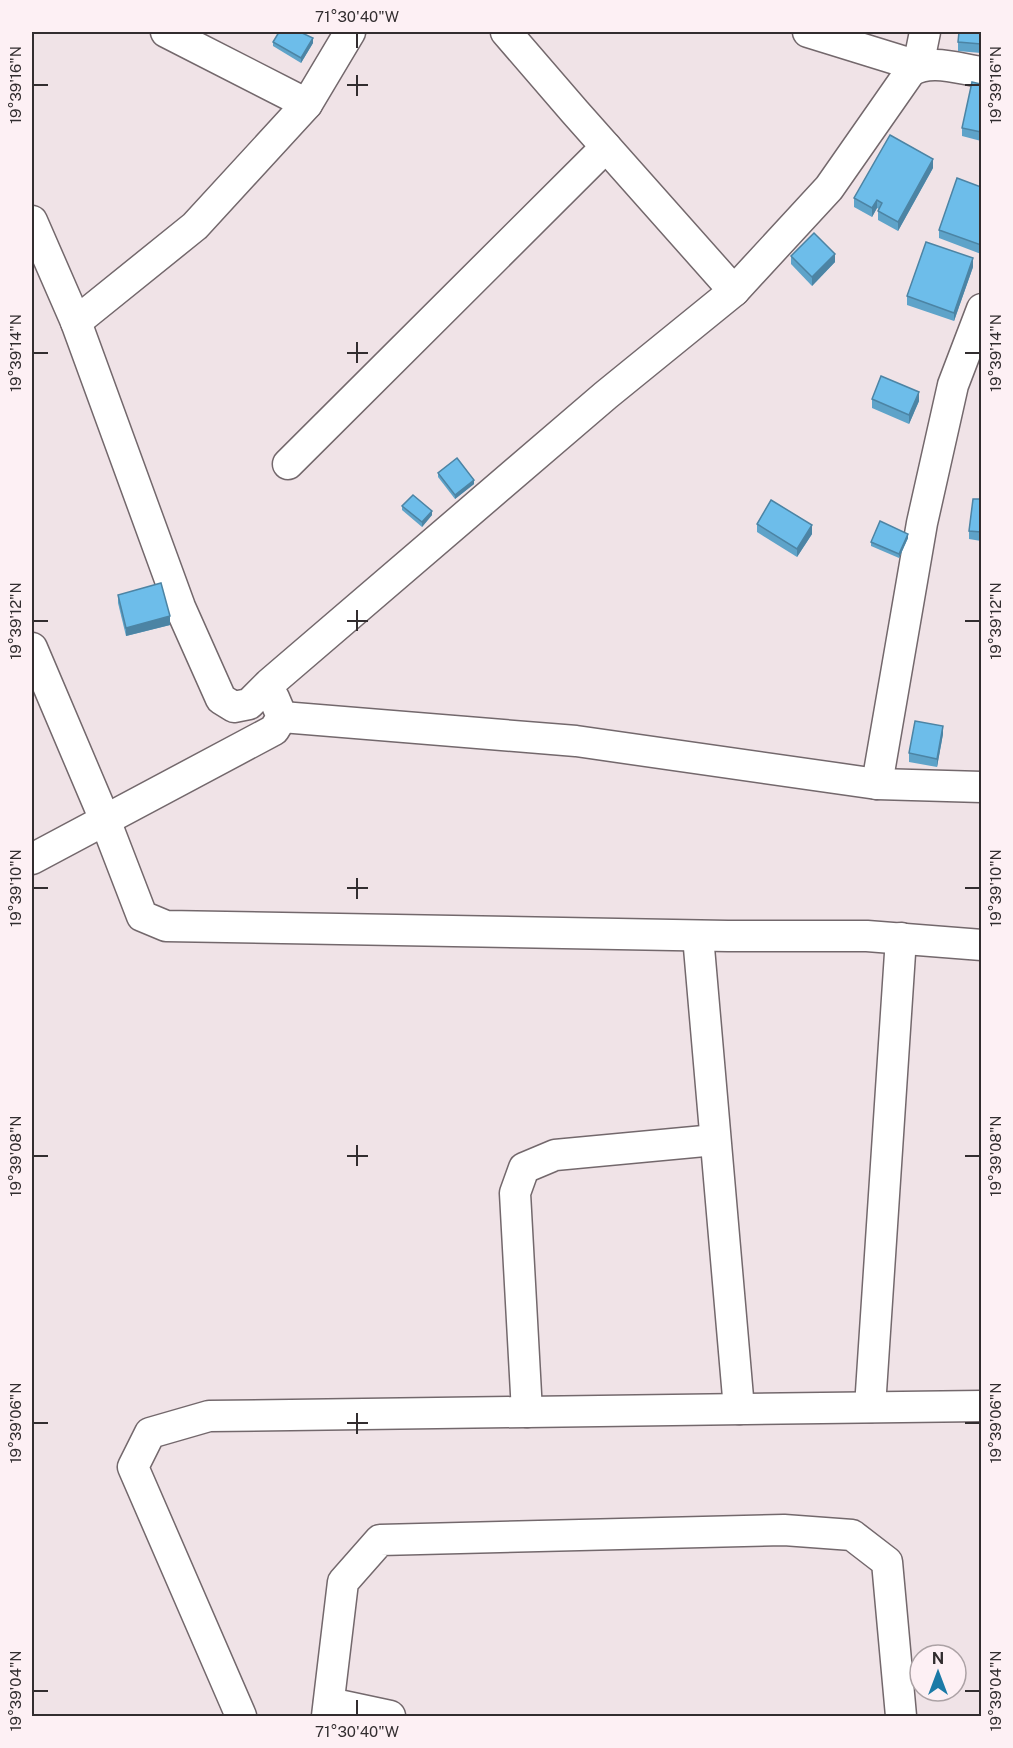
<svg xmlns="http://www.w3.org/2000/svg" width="1013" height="1748" viewBox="0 0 1013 1748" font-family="'Public Sans',sans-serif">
<rect width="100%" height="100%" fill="#f0e3e7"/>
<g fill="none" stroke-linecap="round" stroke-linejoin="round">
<defs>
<g id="minor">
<polyline points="166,32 307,104"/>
<polyline points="506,32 575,112 734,291"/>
<polyline points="808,32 918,66 925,32"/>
<path d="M32 221 76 322 180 607 221 699 234 707 249 704 269 684 606 395 734 291 829 188 910 72C929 58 959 69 982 72"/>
<polyline points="76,322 195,226 307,104 350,32"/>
<polyline points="288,464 606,147"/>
<polyline points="32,648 105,820 142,916 166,926 728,936 867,936 982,945"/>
<polyline points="282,717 576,741 877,784 982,787"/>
<polyline points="877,784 922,523 953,385 982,309"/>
<polyline points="32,859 274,730 282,717 274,698"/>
<polyline points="698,936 739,1409"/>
<polyline points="870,1407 901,938"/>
<polyline points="527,1412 515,1193 524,1168 555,1155 715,1140"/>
<polyline points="329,1703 390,1716"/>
<polyline points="241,1716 133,1467 150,1433 209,1416 982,1406"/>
<polyline points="327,1716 343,1582 380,1540 784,1530 852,1535 887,1562 901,1716"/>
</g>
</defs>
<!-- minor casing -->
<use href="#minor" stroke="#73686c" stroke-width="33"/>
<!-- minor -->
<use href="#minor" stroke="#fff" stroke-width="30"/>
</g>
<!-- wall -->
<g fill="#5ea3c9">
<polygon points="981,32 981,53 958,51 958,42"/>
<polygon points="273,42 313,43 301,63 273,46"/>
<polygon points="981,84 981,141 962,136 962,128"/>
<polygon points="933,168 898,231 878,220 878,211 879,209 877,208 872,217 854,207 854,198"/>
<polygon points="981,187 981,254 939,238 939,230"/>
<polygon points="791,256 835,262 812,286 791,264"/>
<polygon points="973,267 954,321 907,305 907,296"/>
<polygon points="872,399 919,401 909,424 872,408"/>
<polygon points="438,473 474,484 455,499 438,477"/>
<polygon points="981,499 981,541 969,539 969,531"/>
<polygon points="402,506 432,515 422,527 402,510"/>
<polygon points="757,524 812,534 797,557 757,532"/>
<polygon points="908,538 899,558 871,546 871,542"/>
<polygon points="118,595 170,625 126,636 118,603"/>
<polygon points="943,734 937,767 909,762 909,753"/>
</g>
<!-- shaded-wall -->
<g fill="#4c84a4">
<polygon points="313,38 313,43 301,63 301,58"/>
<polygon points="933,159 933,168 898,231 898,222"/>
<polygon points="877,200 877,208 872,217 872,208"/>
<polygon points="835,254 835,262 812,286 812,277"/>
<polygon points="973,258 973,267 954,321 954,313"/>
<polygon points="919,392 919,401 909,424 909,415"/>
<polygon points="474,480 474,484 455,499 455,495"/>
<polygon points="432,511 432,515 422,527 422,522"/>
<polygon points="812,525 812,534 797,557 797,549"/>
<polygon points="908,534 908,538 899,558 899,554"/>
<polygon points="170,616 170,625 126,636 126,628"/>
<polygon points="943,726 943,734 937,767 937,759"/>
</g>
<!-- building -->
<g fill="#6dbdea" stroke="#4c84a4" stroke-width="1.5">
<polygon points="279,32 300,32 313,38 301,58 273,42"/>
<polygon points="959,32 981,32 981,44 958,42"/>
<polygon points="972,82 981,84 981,132 962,128"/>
<polygon points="890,135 933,159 898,222 878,211 882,203 877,200 872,208 854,198"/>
<polygon points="957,178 981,187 981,245 939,230"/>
<polygon points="814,233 835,254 812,277 791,256"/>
<polygon points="926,242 973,258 954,313 907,296"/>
<polygon points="881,376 919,392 909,415 872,399"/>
<polygon points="457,458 474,480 455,495 438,473"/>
<polygon points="413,495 432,511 422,522 402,506"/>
<polygon points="973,499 981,499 981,532 969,531"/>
<polygon points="771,500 812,525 797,549 757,524"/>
<polygon points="880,521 908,534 899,554 871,542"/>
<polygon points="161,583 170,616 126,628 118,595"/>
<polygon points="915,721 943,726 937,759 909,753"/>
</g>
<!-- ticks -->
<path fill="none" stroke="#322d2f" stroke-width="2" d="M357 33V48M357 75V96M33 85H48M347 85H368M965 85H980M357 342V363M33 353H48M347 353H368M965 353H980M357 610V631M33 621H48M347 621H368M965 621H980M357 878V899M33 888H48M347 888H368M965 888H980M357 1145V1166M33 1156H48M347 1156H368M965 1156H980M357 1413V1434M33 1423H48M347 1423H368M965 1423H980M33 1691H48M965 1691H980M357 1700V1715"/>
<!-- border -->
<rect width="1013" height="1748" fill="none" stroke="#fdf0f4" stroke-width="66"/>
<!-- north arrow -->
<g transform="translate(938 1673)"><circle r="28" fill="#fdf0f4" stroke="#aca2a5" stroke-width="1.5"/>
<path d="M0-4.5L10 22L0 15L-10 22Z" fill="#1b7aa7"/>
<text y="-9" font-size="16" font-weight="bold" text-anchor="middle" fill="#322d2f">N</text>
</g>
<rect x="33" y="33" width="947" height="1682" fill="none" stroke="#322d2f" stroke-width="2"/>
<g font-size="15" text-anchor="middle" fill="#322d2f">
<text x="357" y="22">71°30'40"W</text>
<text transform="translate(16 85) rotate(-90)" y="5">19°39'16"N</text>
<text transform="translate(996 85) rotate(-90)" y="5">19°39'16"N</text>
<text transform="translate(16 353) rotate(-90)" y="5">19°39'14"N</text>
<text transform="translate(996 353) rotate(-90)" y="5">19°39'14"N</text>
<text transform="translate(16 621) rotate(-90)" y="5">19°39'12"N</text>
<text transform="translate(996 621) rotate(-90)" y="5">19°39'12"N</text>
<text transform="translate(16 888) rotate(-90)" y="5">19°39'10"N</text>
<text transform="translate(996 888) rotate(-90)" y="5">19°39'10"N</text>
<text transform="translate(16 1156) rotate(-90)" y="5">19°39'08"N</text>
<text transform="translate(996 1156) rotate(-90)" y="5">19°39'08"N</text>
<text transform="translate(16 1423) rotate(-90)" y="5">19°39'06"N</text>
<text transform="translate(996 1423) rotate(-90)" y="5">19°39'06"N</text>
<text transform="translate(16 1691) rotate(-90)" y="5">19°39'04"N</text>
<text transform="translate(996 1691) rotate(-90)" y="5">19°39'04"N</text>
<text x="357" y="1737">71°30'40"W</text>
</g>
</svg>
